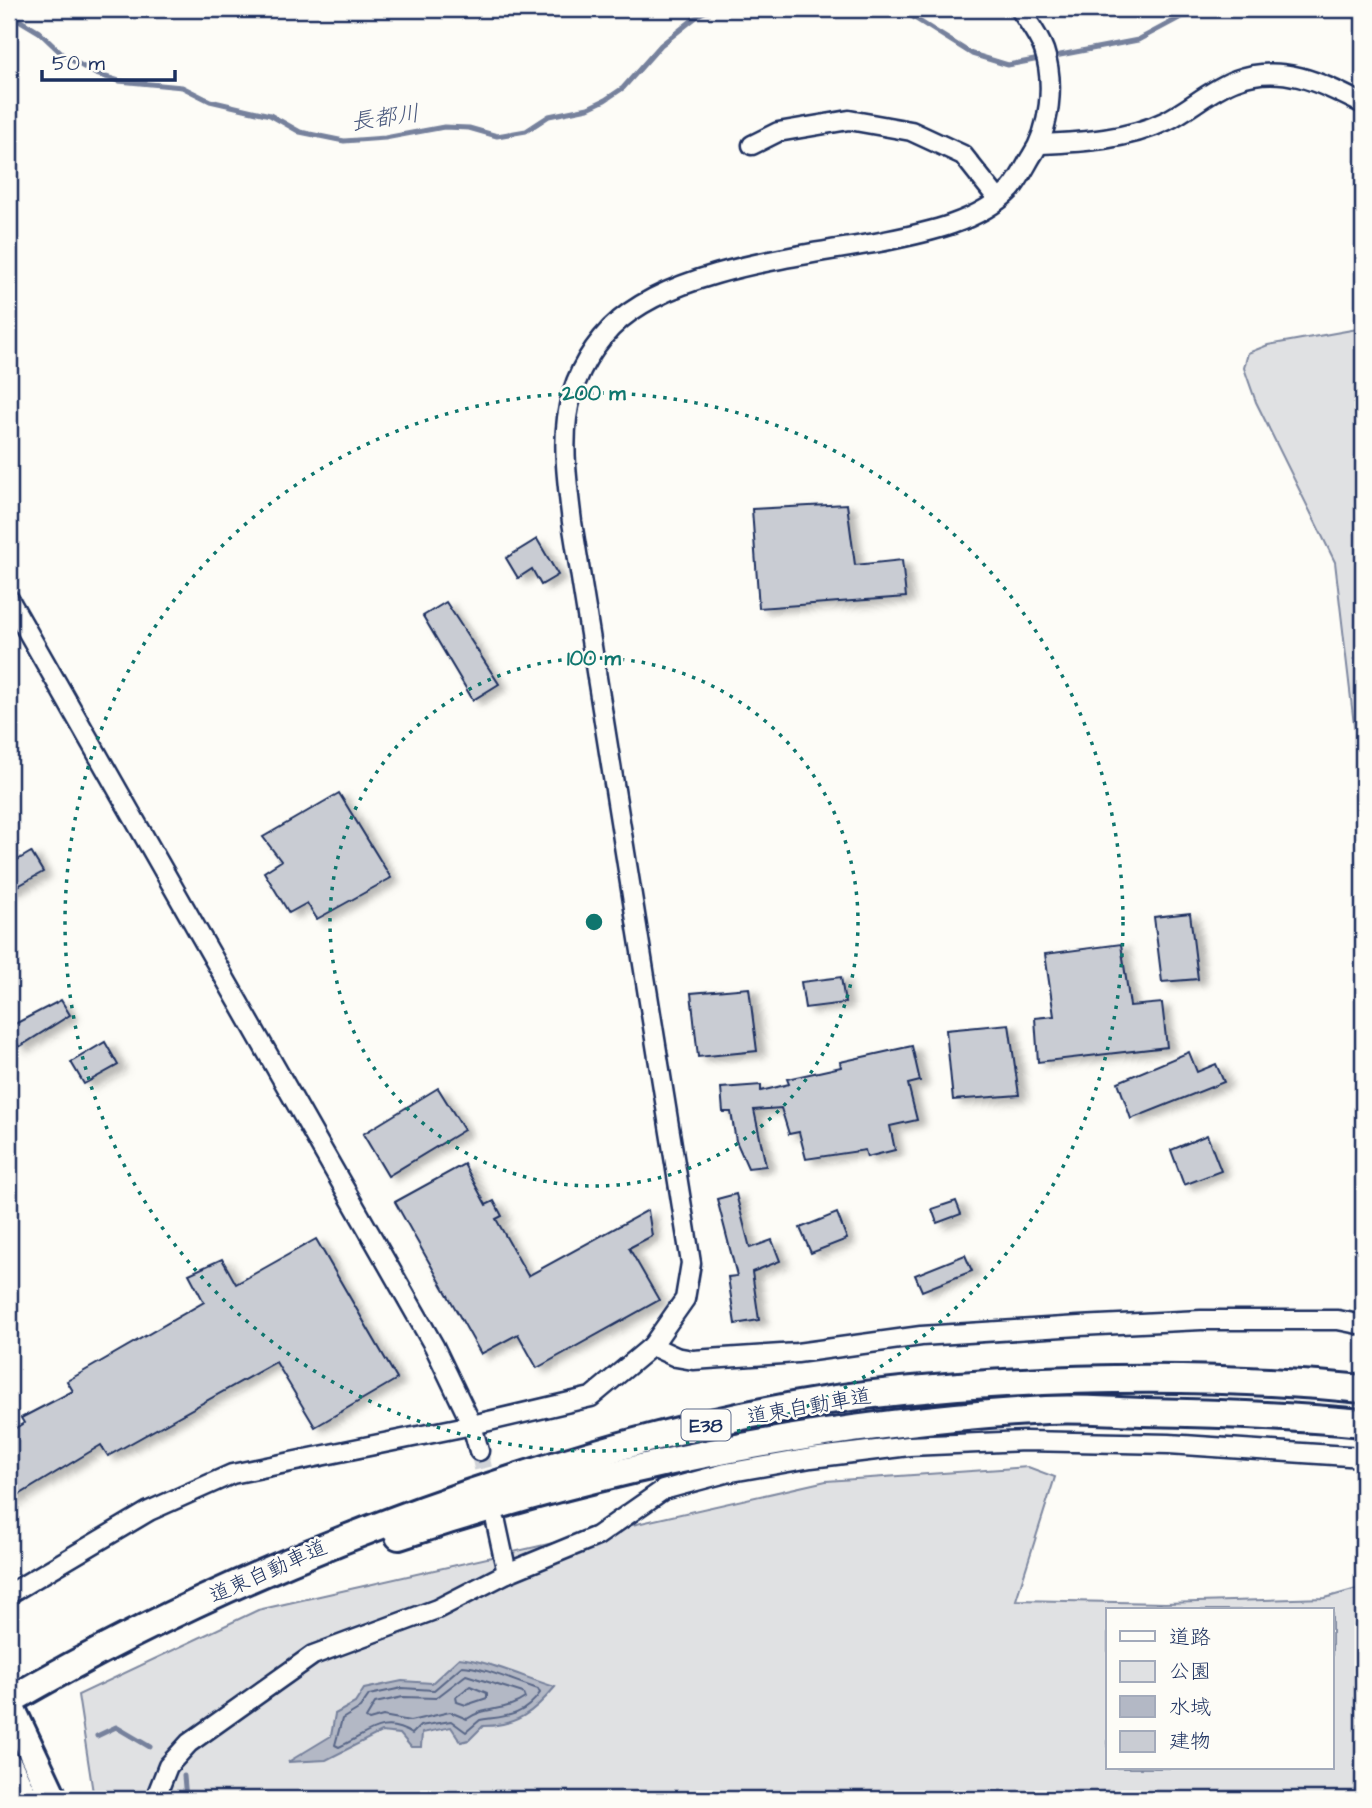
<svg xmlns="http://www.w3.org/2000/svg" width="1372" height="1808" viewBox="0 0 1372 1808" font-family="'Architects Daughter','Klee One',sans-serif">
<defs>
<filter id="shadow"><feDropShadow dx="8" dy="4.5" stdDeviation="3.5" flood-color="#0004"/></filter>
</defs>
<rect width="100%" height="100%" fill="#fdfcf7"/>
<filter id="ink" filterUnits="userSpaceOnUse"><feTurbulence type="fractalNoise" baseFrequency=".0143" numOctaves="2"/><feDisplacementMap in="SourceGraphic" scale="14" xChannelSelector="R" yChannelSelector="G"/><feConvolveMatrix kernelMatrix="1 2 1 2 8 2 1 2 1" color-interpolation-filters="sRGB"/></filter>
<g filter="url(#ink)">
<!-- green -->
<g fill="#e0e1e3" stroke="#7e88a0" stroke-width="2" fill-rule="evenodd">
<polygon points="1363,328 1363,802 1335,562 1256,402 1244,368 1248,353 1268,345"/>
<path d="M1028 1467 1055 1477 1016 1600 1165 1603 1325 1598 1363 1587V1799H94L78 1695 258 1610 826 1481ZM1108 1610H1332V1768H1108Z"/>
</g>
<!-- water -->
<path fill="#b3b8c5" stroke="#76819c" stroke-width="2" d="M459 1658C488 1661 526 1678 555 1687 534 1712 516 1726 483 1726L469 1740 461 1742 451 1727 422 1733 421 1747H411L400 1734 381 1732 326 1760 288 1762 331 1736 335 1714 355 1703 364 1689 402 1681 432 1683Z"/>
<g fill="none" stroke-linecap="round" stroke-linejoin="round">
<!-- shore -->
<g stroke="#586687" stroke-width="2">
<path d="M462 1666C483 1667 516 1682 538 1689L540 1693C523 1717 506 1716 480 1720L466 1732 451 1721 420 1726 412 1734C382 1715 367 1735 339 1747L335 1745 342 1719 360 1708 369 1695 402 1688 434 1690Z"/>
<path d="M466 1675 523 1693 525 1698C505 1712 485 1706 467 1719L450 1712 410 1721 383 1716 369 1720 366 1718 375 1703 403 1697 436 1698Z"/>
<polygon points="470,1686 487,1693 487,1698 466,1705 457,1702 456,1697"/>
</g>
<!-- stream -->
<g stroke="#76819c" stroke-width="5">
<polyline points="900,9 972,54 1008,65 1138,40 1181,17 1237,9"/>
<polyline points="9,14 39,32 63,55 96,74 119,81 182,87 210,101 270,115 300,132 344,141 385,138 444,127 469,128 497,136 526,131 549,116 588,108 605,100 623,88 661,45 700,14 712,9"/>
<polyline points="97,1736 116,1727 150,1747"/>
<polyline points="184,1776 186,1799"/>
</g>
</g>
<!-- building -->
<g fill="#c9ccd3" stroke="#1b2f5e" stroke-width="2" filter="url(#shadow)">
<polygon points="847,504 855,565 902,560 906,597 759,608 752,509"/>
<polygon points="537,539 558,575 541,585 532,569 518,578 506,558"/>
<polygon points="446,602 499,684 473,700 423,616"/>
<polygon points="339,793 391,878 317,919 307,903 289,913 264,872 281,861 263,837"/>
<polygon points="31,852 43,872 9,891 9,865"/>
<polygon points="1190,913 1198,979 1162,982 1154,917"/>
<polygon points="1121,944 1130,1006 1162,1003 1167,1047 1038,1062 1035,1018 1054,1016 1045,954"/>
<polygon points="841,977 845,1003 805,1008 801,982"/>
<polygon points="749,988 757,1051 698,1057 691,993"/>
<polygon points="61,1000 70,1015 19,1047 9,1027"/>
<polygon points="1009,1024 1019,1095 953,1100 946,1030"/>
<polygon points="105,1042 118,1065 84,1084 71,1062"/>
<polygon points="912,1046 920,1081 908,1084 917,1120 890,1126 895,1150 867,1157 865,1150 806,1159 799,1132 789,1134 781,1108 754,1110 766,1166 748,1168 736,1141 731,1112 723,1112 721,1088 761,1085 761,1091 789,1084 787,1079 841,1067 840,1062"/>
<polygon points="1189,1052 1197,1072 1216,1064 1224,1082 1131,1119 1118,1082"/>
<polygon points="438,1088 464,1130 388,1176 363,1134"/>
<polygon points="1207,1135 1221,1171 1184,1185 1171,1150"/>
<polygon points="464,1164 486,1205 494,1201 502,1216 496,1219 528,1276 648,1210 652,1236 629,1248 659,1300 537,1368 518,1334 481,1354 395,1202"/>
<polygon points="736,1194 750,1248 772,1240 780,1261 752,1272 759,1320 735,1324 728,1277 737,1276 717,1199"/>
<polygon points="956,1201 961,1214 937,1223 932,1209"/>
<polygon points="837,1213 847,1239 811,1253 800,1228"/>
<polygon points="316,1239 397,1379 315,1427 276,1362 108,1456 101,1445 9,1501 9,1432 24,1423 21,1418 73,1391 67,1381 204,1302 189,1274 222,1259 236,1284"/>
<polygon points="965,1255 972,1271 922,1291 915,1275"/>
</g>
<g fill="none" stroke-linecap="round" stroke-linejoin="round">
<!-- minor-tunnel -->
<polyline stroke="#d0d3d8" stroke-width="18" stroke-dasharray="18 9" stroke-linecap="butt" points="479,1451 490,1498"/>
<defs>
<g id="minor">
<path d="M1040 144C1082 142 1127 140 1166 121 1190 109 1211 89 1236 80 1282 62 1323 84 1363 104"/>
<polyline points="752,145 778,132 849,120 911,131 963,155 997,198"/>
<polyline points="9,599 434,1346 472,1425 479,1451"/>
<polyline points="652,1346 676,1357 693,1360 797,1353 921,1336 1079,1326 1201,1320 1338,1320 1363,1325"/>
<polyline points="496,1522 507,1573"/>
<path d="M9 1594 149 1511 232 1474 472 1425 591 1397 652 1346 685 1299 691 1263 572 522C563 448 554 388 611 328 669 269 802 256 880 242 925 233 978 223 1011 189 1019 180 1025 167 1031 157 1050 129 1055 83 1044 50 1039 36 1028 22 1020 9"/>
<polyline points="155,1799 168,1766 189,1743 313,1655 437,1609 507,1573 597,1536 663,1490 726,1473 811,1458 909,1446 1025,1441 1169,1444 1363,1457"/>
</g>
<g id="highway">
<path d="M399 1536C608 1466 827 1423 1046 1410 1078 1408 1110 1411 1142 1412 1216 1413 1289 1416 1363 1423"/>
<path d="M9 1701C171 1607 343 1533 522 1476 645 1436 773 1403 902 1391 1055 1376 1211 1374 1363 1389"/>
<polyline points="9,1703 54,1799"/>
<polyline points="9,1766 25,1799"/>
</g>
</defs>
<!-- minor casing -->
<use href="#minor" stroke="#1b2f5e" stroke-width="23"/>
<!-- highway casing -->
<use href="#highway" stroke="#1b2f5e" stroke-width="32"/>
<!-- minor -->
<use href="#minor" stroke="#fdfcf7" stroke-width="18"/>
<!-- highway -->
<use href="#highway" stroke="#fdfcf7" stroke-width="26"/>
</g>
</g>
<!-- distance rings -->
<g fill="none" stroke="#0f766e" stroke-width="3.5" stroke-dasharray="3.5 7">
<circle cx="594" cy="922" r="264"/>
<circle cx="594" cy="922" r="529"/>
</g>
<g text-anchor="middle" stroke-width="5" stroke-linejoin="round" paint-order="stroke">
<!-- shield labels -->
<rect fill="#fdfcf7" stroke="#5f6c8c" stroke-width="2" x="681.5" y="1409.5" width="49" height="31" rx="5"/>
<g font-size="19" font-weight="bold" fill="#1b2f5e">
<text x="706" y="1432">E38</text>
</g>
<!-- street labels -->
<g font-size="21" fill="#1b2f5e" stroke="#fdfcf7">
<text transform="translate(809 1406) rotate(-10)" y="7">道東自動車道</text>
<text transform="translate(268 1571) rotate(-24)" y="7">道東自動車道</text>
</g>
<!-- water labels -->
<g font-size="23" font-style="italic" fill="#49587d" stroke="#fdfcf7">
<text transform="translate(385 117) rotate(-8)" y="8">長都川</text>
</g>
</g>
<circle cx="594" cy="922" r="10" fill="#0f766e" stroke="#fdfcf7" stroke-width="3.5"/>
<g font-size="21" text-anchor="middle" font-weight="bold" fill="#0f766e" stroke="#fdfcf7" stroke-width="5" stroke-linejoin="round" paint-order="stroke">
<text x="594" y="400">200 m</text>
<text x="594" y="665">100 m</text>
</g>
<!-- margin -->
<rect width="1372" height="1808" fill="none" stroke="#fdfcf7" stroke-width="35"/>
<rect x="18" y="18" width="1337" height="1773" fill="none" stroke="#1b2f5e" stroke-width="2.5" filter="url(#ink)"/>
<!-- legend -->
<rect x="1106" y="1608" width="228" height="161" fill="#fdfcf7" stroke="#a3aaba" stroke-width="2"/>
<rect x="1120" y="1631" width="35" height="10" fill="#fdfcf7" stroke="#a3aaba" stroke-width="2"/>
<text x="1169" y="1644" font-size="21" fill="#1b2f5e">道路</text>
<rect x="1120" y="1661" width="35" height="21" fill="#e0e1e3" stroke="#a3aaba" stroke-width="2"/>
<text x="1169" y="1678" font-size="21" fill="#1b2f5e">公園</text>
<rect x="1120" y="1696" width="35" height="21" fill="#b3b8c5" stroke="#a3aaba" stroke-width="2"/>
<text x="1169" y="1714" font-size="21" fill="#1b2f5e">水域</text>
<rect x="1120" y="1731" width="35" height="21" fill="#c9ccd3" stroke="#a3aaba" stroke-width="2"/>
<text x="1169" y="1748" font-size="21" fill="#1b2f5e">建物</text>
<!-- scale -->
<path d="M42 70v10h133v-10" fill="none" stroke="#1b2f5e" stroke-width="3.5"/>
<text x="52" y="70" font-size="21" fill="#1b2f5e" stroke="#fdfcf7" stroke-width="5" paint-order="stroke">50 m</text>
</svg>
